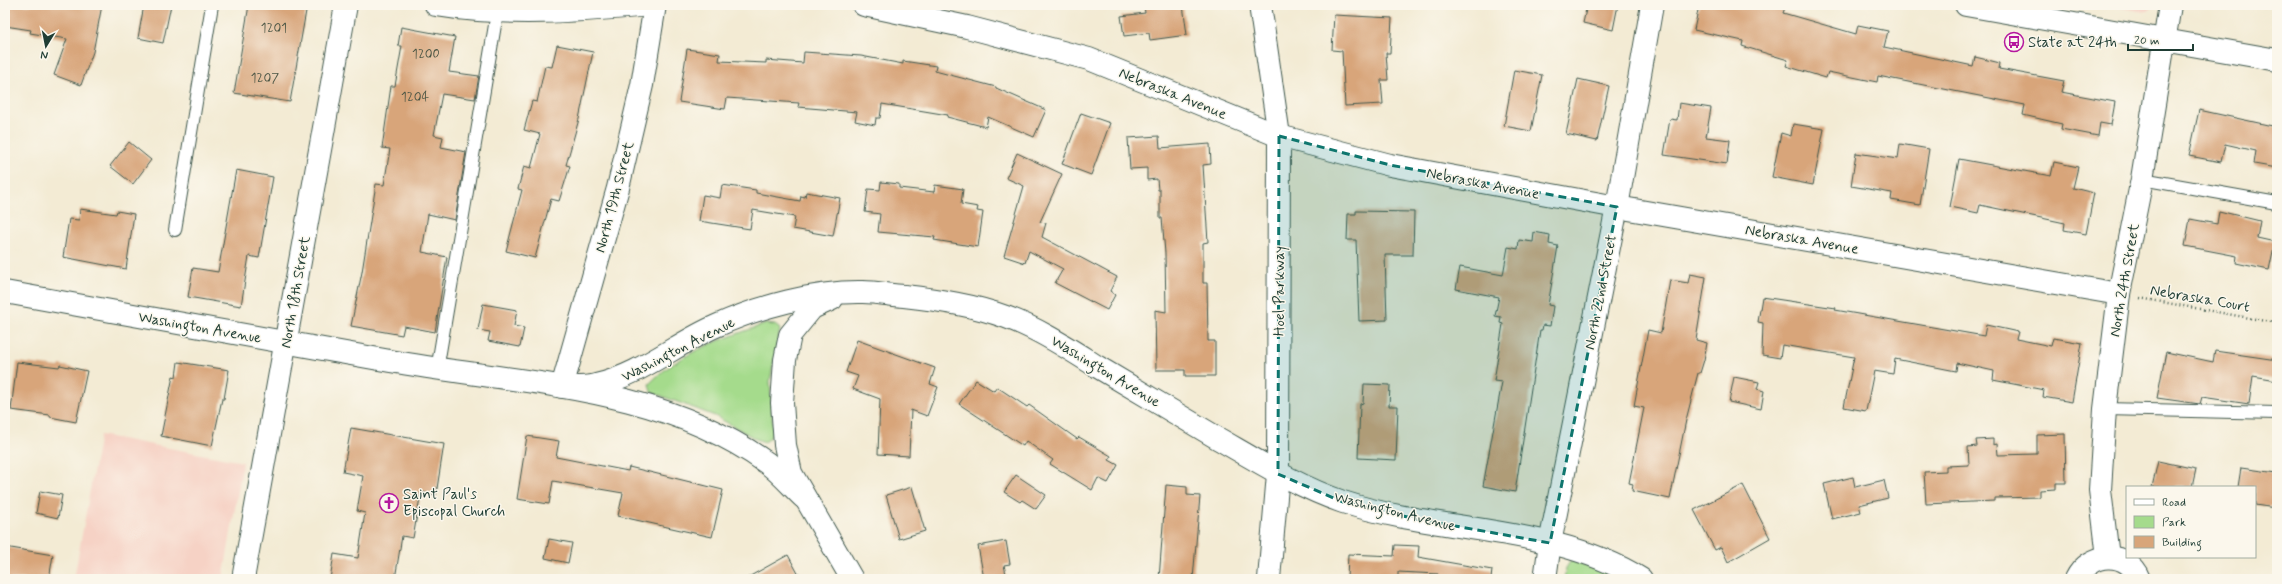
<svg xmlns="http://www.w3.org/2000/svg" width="2282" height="584" viewBox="0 0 2282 584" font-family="Mynerve,sans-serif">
<rect width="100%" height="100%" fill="#fbf7ec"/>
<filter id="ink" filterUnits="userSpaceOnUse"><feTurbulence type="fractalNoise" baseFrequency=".025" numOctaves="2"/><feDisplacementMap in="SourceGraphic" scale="8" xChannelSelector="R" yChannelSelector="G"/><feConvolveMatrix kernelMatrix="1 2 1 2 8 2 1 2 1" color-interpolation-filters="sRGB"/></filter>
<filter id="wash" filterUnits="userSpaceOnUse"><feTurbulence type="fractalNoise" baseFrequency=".012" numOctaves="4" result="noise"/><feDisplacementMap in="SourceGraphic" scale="16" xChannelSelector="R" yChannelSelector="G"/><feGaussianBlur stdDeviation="0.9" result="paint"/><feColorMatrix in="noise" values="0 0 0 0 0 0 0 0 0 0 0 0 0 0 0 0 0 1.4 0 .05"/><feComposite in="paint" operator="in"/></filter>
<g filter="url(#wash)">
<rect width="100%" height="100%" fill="#f3ebd4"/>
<!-- built -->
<g fill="#f6d2c5">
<polygon points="2106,5 2156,5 2147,10 2140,11"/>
<polygon points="100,435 243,462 223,579 74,579"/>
</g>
<!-- green -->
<g fill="#a5db8c" stroke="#628c60">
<path d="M766 324 775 325 780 329 770 381 773 431 770 438 765 442 756 439 715 416 651 392 649 384C680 352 724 338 766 324Z"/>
<polygon points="1571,560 1627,579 1564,579 1566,568"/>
</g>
<g id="blocks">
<!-- building -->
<g fill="#d8a57a">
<polygon points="5,5 102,5 93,52 81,85 54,75 67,39 30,33 31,30 5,26"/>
<polygon points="144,5 171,5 163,43 138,38"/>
<polygon points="249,5 269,5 306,11 290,102 234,93"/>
<polygon points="1144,5 1183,5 1187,35 1150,40 1149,33 1124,36 1121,16 1145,13"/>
<polygon points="1587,5 1618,5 1613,30 1583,23"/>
<polygon points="1699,5 1786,5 1783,13 1856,34 1858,25 1888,31 1884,47 1973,66 1975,57 2000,63 1999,69 2064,81 2061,92 2115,102 2111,125 2100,123 2098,136 2061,129 2062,124 2023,115 2025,105 1878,76 1877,82 1828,72 1826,78 1786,66 1788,60 1742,46 1743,41 1694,30"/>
<polygon points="1334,15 1392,18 1390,53 1386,53 1388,80 1381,80 1383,104 1345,106 1342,51 1332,50"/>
<polygon points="401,27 455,37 449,72 479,76 475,99 442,94 434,135 443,137 441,147 466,152 455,220 428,214 422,252 447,257 435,332 404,326 402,335 351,326 362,272 376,184 384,185 390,149 382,148 391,86 395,86 402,46 398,46"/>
<polygon points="557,45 593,52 579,119 566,165 570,166 559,201 551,199 535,258 506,251 522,190 518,189 524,166 531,168 540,134 524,130 532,101 537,102 545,66 552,67"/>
<polygon points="687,49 720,54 719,61 766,63 766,60 803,63 804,52 861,56 903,64 903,61 936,66 935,71 996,87 996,88 1046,110 1034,137 988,117 986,127 947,117 948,115 882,104 880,118 876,118 875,125 855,121 857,112 798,107 799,103 727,98 725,109 679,102"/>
<polygon points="1514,70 1542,75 1531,131 1504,126"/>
<polygon points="1578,79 1609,86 1597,141 1566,134"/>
<polygon points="1679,103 1711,108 1706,137 1730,140 1727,164 1664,155 1670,119 1677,120"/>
<polygon points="2199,110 2277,127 2277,168 2254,164 2256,151 2225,144 2221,162 2189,156"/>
<polygon points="1081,113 1110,123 1091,175 1062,164"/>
<polygon points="1793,124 1824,129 1813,185 1772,177 1781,133 1791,136"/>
<polygon points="1159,136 1160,148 1210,144 1211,164 1203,165 1208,242 1203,243 1203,283 1207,283 1208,341 1215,341 1215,376 1185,376 1185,370 1156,370 1155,310 1166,312 1165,253 1162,218 1160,218 1160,190 1158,190 1157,179 1147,180 1147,168 1130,169 1128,138"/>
<polygon points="129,142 151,160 133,184 110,166"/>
<polygon points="1900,144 1929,149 1920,205 1891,200 1892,193 1851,186 1856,153 1898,159"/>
<polygon points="1017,153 1062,174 1040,222 1046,223 1042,237 1117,277 1110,291 1115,295 1107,310 1055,283 1063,269 1029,251 1025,263 1004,256 1024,186 1006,178"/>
<polygon points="1959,159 2051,176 2054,162 2078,167 2073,188 2094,193 2086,234 2064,230 2065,223 1980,205 1978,213 1950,207"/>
<polygon points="236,170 273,177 259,258 249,256 241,306 188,297 193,268 218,272"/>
<polygon points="881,182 899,184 899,188 934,192 935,185 963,189 961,204 978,207 977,211 983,212 978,247 934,240 935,237 878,232 880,214 865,212 868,189 880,190"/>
<polygon points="722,185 756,190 756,193 800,201 801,196 805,197 806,192 840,198 833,236 793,229 795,217 753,210 750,229 699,221 703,195 720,198"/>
<polygon points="80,209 116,214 117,211 134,214 126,269 63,257 69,219 79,220"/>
<polygon points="1356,211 1414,212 1413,255 1385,255 1387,320 1359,321 1356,240 1347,240 1348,214 1356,214"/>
<polygon points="2219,211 2260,221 2257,238 2275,242 2269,270 2236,263 2237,256 2185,246 2190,219 2217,224"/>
<polygon points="1534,232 1550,235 1549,244 1558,246 1548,305 1553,306 1550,326 1543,325 1542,330 1540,330 1515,492 1483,486 1502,382 1494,381 1503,324 1500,323 1501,317 1495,316 1499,297 1456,289 1460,267 1503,275 1508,247 1518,249 1519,240 1533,242"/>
<polygon points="1690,274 1706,277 1696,340 1707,343 1704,360 1700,373 1698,373 1686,420 1670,499 1632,491 1633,484 1629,483 1644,408 1634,406 1648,330 1661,333 1670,280 1688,283"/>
<polygon points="1762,297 1836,308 1835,310 1984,336 1986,325 2018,332 2016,339 2051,346 2053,338 2082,343 2072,402 2043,397 2044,390 1993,380 1994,371 1957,363 1956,371 1895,359 1893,374 1874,371 1866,411 1844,407 1854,357 1782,345 1780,358 1762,355 1763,323 1758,322"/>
<polygon points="483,304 517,310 514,326 524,328 520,347 488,341 490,332 478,330"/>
<polygon points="857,340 935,368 930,384 938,387 927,416 911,410 909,456 878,454 880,399 853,389 858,376 846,372"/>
<polygon points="2215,351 2277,360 2277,380 2253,376 2249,404 2202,397 2200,404 2157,398 2166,352 2213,362"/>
<polygon points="17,362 59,367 60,365 87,371 76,422 50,417 50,415 11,410"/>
<polygon points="178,362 229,370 224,399 222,399 212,446 161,436 173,376 176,377"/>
<polygon points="1734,377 1759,382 1757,389 1764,391 1761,409 1729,402"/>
<polygon points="976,380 994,391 997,387 1027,407 1029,405 1077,439 1079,437 1111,456 1109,460 1118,465 1108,483 1098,478 1092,490 1050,464 1053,460 1026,441 1023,446 959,404"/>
<polygon points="1364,384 1390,385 1389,406 1398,406 1396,460 1358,458 1360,404 1363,403"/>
<polygon points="351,428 444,444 436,495 421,492 413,538 402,536 395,579 330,579 334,554 358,558 365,513 357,511 363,476 343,472"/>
<polygon points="2065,434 2066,483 2056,483 2056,489 2040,490 2040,497 1995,498 1995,501 1926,504 1924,472 1946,471 1946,466 1969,465 1968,447 1977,446 1976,440 1993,439 1993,445 1997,444 1998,455 2037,454 2037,435"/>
<polygon points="527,436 559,441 556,457 628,471 629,467 723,490 712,537 618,516 623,493 553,481 549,504 517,499"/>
<polygon points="2158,461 2196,469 2192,487 2152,487"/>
<polygon points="2241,468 2277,473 2275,508 2255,505 2255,487 2238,487"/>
<polygon points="1016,475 1046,495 1036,509 1022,500 1020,502 1004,492"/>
<polygon points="1853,477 1855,487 1884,480 1888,498 1859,505 1861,512 1832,519 1824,484"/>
<polygon points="1166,485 1187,487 1187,495 1200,496 1193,579 1159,579"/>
<polygon points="1743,485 1770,538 1728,562 1721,547 1715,550 1694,510"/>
<polygon points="912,487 925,531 899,539 886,495"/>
<polygon points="40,491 62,495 58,518 36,513"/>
<polygon points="549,539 572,543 568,563 545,558"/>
<polygon points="1006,541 1010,564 1004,565 1007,579 984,579 978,546"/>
<polygon points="1395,545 1419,546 1418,557 1492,570 1491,579 1438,579 1438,574 1398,572 1398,579 1347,579 1348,554 1394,556"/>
<polygon points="5,547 53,555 49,579 5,579"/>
<polygon points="788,555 801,579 745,579"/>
</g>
</g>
</g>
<g filter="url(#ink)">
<use href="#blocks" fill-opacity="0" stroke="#3f574c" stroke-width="1"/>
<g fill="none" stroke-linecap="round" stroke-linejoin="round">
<defs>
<g id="service">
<polyline points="2142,179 2277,203"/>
<polyline points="175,230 212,5"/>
<polyline points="437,370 497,13"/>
<polyline points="2105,409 2277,413"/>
</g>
<g id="minor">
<path d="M436 5C508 17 578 11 650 5"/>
<path d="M655 5 642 85 618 188 562 387C573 387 585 388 596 385 641 375 675 344 716 326 758 307 816 291 863 292 876 292 890 295 904 296 939 300 973 305 1006 317 1039 329 1069 349 1098 367 1138 391 1179 415 1219 439 1259 462 1299 487 1343 502 1438 533 1555 525 1641 579"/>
<polyline points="864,5 967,27 1089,59 1279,136 1390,165 1617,207 2119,294"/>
<polyline points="1260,5 1279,136 1278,474 1269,579"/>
<path d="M5 292C133 315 262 338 390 361 518 384 657 384 767 463 781 473 792 487 804 498"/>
<polyline points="832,299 812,308 790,335 785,360 782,403 785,445 791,473 852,579"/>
<polyline points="2108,557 2100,490 2105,409 2119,294 2142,179 2170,5"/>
<polyline points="1545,579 1550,543 1617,207 1652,5"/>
</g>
<path id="tertiary" d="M2076 579C2089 552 2127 549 2139 579"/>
<polyline id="secondary" points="243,579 346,5"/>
<polyline id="primary" points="1966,5 2277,60"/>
</defs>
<!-- service casing -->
<use href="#service" stroke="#3f574c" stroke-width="14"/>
<!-- minor casing -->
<use href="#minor" stroke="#3f574c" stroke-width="24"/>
<!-- tertiary casing -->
<use href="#tertiary" stroke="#3f574c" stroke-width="24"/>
<!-- secondary casing -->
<use href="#secondary" stroke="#3f574c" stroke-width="24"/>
<!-- primary casing -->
<use href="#primary" stroke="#3f574c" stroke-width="24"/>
<!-- path -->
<polyline stroke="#3f574c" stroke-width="2.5" stroke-dasharray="1 3" stroke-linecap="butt" points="2140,298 2277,323"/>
<!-- service -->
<use href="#service" stroke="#fff" stroke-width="12"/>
<!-- minor -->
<use href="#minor" stroke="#fff" stroke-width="22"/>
<!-- tertiary -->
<use href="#tertiary" stroke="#fff" stroke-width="22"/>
<!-- secondary -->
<use href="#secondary" stroke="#fff" stroke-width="22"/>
<!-- primary -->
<use href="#primary" stroke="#fff" stroke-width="22"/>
</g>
</g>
<!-- marked area -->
<path fill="#0f766e" fill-opacity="0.2" stroke="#0f766e" stroke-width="3" stroke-dasharray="8 5" stroke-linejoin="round" d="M1279 136 1390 165 1617 207 1550 543 1416 519 1343 502 1278 474Z"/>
<!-- icons -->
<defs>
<symbol id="bus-ring" viewBox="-11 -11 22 22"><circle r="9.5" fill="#fbf7ec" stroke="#b5179e" stroke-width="1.5"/><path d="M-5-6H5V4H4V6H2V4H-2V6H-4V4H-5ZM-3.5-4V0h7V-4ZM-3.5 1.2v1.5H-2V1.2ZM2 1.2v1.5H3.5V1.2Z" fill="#b5179e"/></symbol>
<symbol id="church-ring" viewBox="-11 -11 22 22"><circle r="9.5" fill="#fbf7ec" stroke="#b5179e" stroke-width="1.5"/><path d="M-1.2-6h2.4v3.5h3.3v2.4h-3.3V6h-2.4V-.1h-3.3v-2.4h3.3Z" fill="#b5179e"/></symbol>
</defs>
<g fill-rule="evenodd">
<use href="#bus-ring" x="2003" y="31" width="22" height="22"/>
<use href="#church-ring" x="378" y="492" width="22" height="22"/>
</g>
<g text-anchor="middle" stroke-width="3" stroke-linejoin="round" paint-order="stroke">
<!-- number labels -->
<g font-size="13" fill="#4d5746">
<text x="274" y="32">1201</text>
<text x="426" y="58">1200</text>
<text x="265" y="82">1207</text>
<text x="415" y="101">1204</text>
</g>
<!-- poi labels -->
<g font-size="15" fill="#1f3d34" stroke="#fbf7ec" text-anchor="start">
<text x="2028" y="47">State at 24th</text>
<text x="403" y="499">Saint Paul's<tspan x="403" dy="17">Episcopal Church</tspan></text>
</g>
<!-- street labels -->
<g font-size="15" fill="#1f3d34" stroke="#fbf7ec">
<text transform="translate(1173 93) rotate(22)" y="5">Nebraska Avenue</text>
<text transform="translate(1483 183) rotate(11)" y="5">Nebraska Avenue</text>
<text transform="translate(614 197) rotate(-75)" y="5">North 19th Street</text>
<text transform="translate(1802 239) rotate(10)" y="5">Nebraska Avenue</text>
<text transform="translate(2124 280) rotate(-80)" y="5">North 24th Street</text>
<text transform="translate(1279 291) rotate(-90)" y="5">Hoel Parkway</text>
<text transform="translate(295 292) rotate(-80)" y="5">North 18th Street</text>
<text transform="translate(1600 292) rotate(-79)" y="5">North 22nd Street</text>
<text transform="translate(2200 298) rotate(10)" y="5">Nebraska Court</text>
<text transform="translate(200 327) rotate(10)" y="5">Washington Avenue</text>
<text transform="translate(678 349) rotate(-27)" y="5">Washington Avenue</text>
<text transform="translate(1106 371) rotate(31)" y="5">Washington Avenue</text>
<text transform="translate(1395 511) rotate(14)" y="5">Washington Avenue</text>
</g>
</g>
<!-- margin -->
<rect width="2282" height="584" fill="none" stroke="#fbf7ec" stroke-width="20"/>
<!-- legend -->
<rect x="2126" y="486" width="130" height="72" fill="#fbf7ec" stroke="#a3ada2"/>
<rect x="2134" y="499" width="20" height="6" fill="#ffffff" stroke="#a3ada2"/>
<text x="2162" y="506" font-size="12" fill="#1f3d34">Road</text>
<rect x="2134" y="516" width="20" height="12" fill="#a5db8c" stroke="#a3ada2"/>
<text x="2162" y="526" font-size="12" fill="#1f3d34">Park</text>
<rect x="2134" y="536" width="20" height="12" fill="#d8a57a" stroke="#a3ada2"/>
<text x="2162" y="546" font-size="12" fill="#1f3d34">Building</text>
<!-- north arrow -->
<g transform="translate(46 46) rotate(190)" stroke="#fbf7ec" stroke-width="3" paint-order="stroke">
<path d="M0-3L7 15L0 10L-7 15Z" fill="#1f3d34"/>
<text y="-6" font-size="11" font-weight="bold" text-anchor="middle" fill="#1f3d34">N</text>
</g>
<!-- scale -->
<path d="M2128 44v6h65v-6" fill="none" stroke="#1f3d34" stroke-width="2"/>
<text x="2134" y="44" font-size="12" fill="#1f3d34" stroke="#fbf7ec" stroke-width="3" paint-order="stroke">20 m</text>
</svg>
